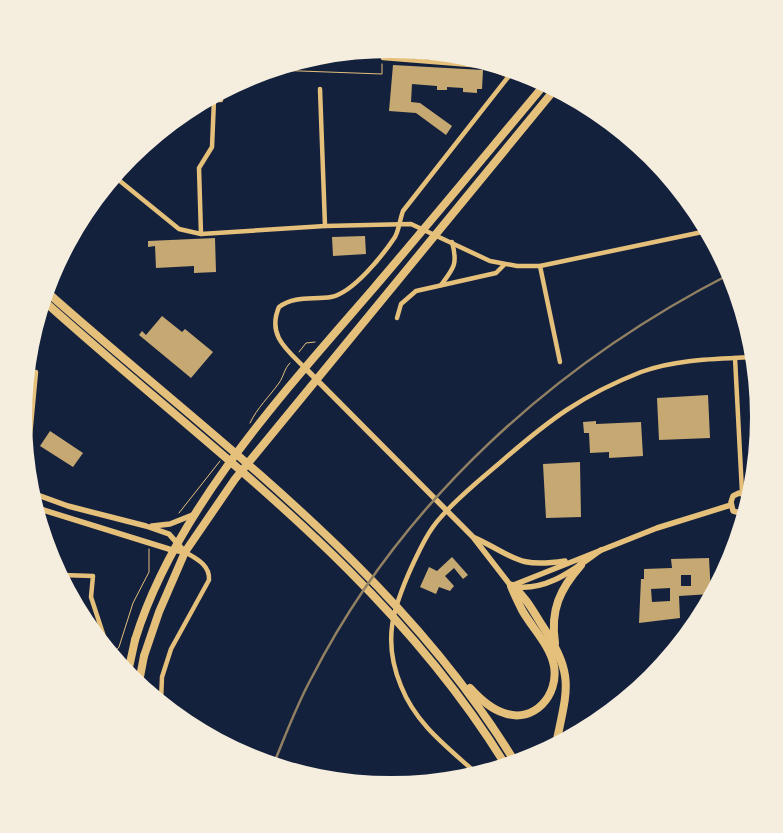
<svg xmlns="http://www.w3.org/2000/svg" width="783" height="833" viewBox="0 0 783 833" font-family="Cabin,sans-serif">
<rect width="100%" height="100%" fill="#14213d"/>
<!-- building -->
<g fill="#c6a872" fill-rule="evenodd">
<polygon points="393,65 483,70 482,89 477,89 477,93 463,92 463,88 447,87 447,90 437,90 437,86 412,84 411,102 420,103 452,126 446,135 416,113 389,111"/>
<polygon points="365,236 366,254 333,256 332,237"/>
<polygon points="215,238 216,272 194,273 194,266 156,268 155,246 148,247 148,241"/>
<polygon points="162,316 182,332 185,329 213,352 191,378 139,335 142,331 146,335"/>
<polygon points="708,395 710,438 659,440 657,398"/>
<polygon points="596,421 596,424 641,422 643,456 609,458 609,452 590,453 589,433 584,433 583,422"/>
<polygon points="50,431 83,453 73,467 40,446"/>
<polygon points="580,462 581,517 546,518 543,464"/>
<polygon points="452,557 468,575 463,579 454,568 445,576 454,586 450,591 439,587 436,594 420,587 429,567 437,571"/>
<path d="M709 558 711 594 679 596 680 618 639 623 641 579H644V569L672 568 671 559ZM681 575H691V586H681ZM670 588V601L652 602 651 589Z"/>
</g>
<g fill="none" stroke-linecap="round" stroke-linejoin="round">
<!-- path -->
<g stroke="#e5c07b" stroke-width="1">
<polyline points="273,70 382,74 382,64"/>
<polyline points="299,352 306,343 315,342"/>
<path d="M250 423C257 408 269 397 279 383 284 376 284 369 290 363"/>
<polyline points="179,513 220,461"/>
<polyline points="113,654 119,647 133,603 149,572 149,549"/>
</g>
<!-- minor -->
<g stroke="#e5c07b" stroke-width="4.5">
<polyline points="320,89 325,226"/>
<polyline points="115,177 179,229 201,234 325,226 411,224 490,261 517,266 540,266 707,231"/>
<polyline points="201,234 199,168 212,147 214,100 221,100 221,93"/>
<polyline points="540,266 560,362"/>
<path d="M441 285C454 268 458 264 452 242"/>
<polyline points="397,318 401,304 416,291 496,273 504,265"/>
<polyline points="735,358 742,492"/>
<path d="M305 368C286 349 267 335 279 307 295 295 313 300 331 297 353 293 383 255 395 237 399 230 400 219 403 211L509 76 483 66 383 58"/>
<polyline points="28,457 36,372"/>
<polyline points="62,575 93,576 91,597 107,646"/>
<path d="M161 701 162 677 171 649 209 580C210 565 197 559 185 552"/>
<path d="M476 773C446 746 416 724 401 686 382 640 393 608 412 566 420 549 428 531 441 517 459 496 481 479 502 461 549 420 582 395 641 372 677 359 716 359 753 357"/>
</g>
<!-- tertiary -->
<g stroke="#e5c07b" stroke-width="5.5">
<path d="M305 368 473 537 511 586C546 593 574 569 601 550"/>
<polyline points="32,493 68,506 146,526 169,534 185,552"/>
<polyline points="37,508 172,550 185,552"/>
<polyline points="744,514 733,511 731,502 733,496 739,493 750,496"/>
<polyline points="152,526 170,524 195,514"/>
<path d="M475 538C516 557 516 568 565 561"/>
<polyline points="511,586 657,528 731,505"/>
</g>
<!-- primary -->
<g stroke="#e5c07b" stroke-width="8">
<path d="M135 640C175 510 285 391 373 289 431 221 488 152 545 84"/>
<polyline points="144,656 159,612 185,552 235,479 555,89"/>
</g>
<!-- trunk -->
<g stroke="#e5c07b" stroke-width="8">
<path d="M47 292C212 439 398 569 515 762"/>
<path d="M44 301C209 450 386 571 505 764"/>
<path d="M512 586C525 596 532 609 540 622 575 675 568 686 556 744"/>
<path d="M555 643C550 610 560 589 581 565"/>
<polyline points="128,672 135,640"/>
<polyline points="139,682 144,656"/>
<path d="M470 688C479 698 491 709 504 713 534 724 559 695 554 666 550 645 532 628 522 610 518 602 514 594 511 586"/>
</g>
<!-- rail -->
<g stroke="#918062" stroke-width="2.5">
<polyline points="509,70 554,88"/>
<path d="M274 763C286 734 297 704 312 677 402 501 556 363 730 274"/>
</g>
</g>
<!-- crop -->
<path d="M0 0H783V833H0ZM32 417a359 359 0 1 1 718 0a359 359 0 1 1-718 0Z" fill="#f5edde" fill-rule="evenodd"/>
</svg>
